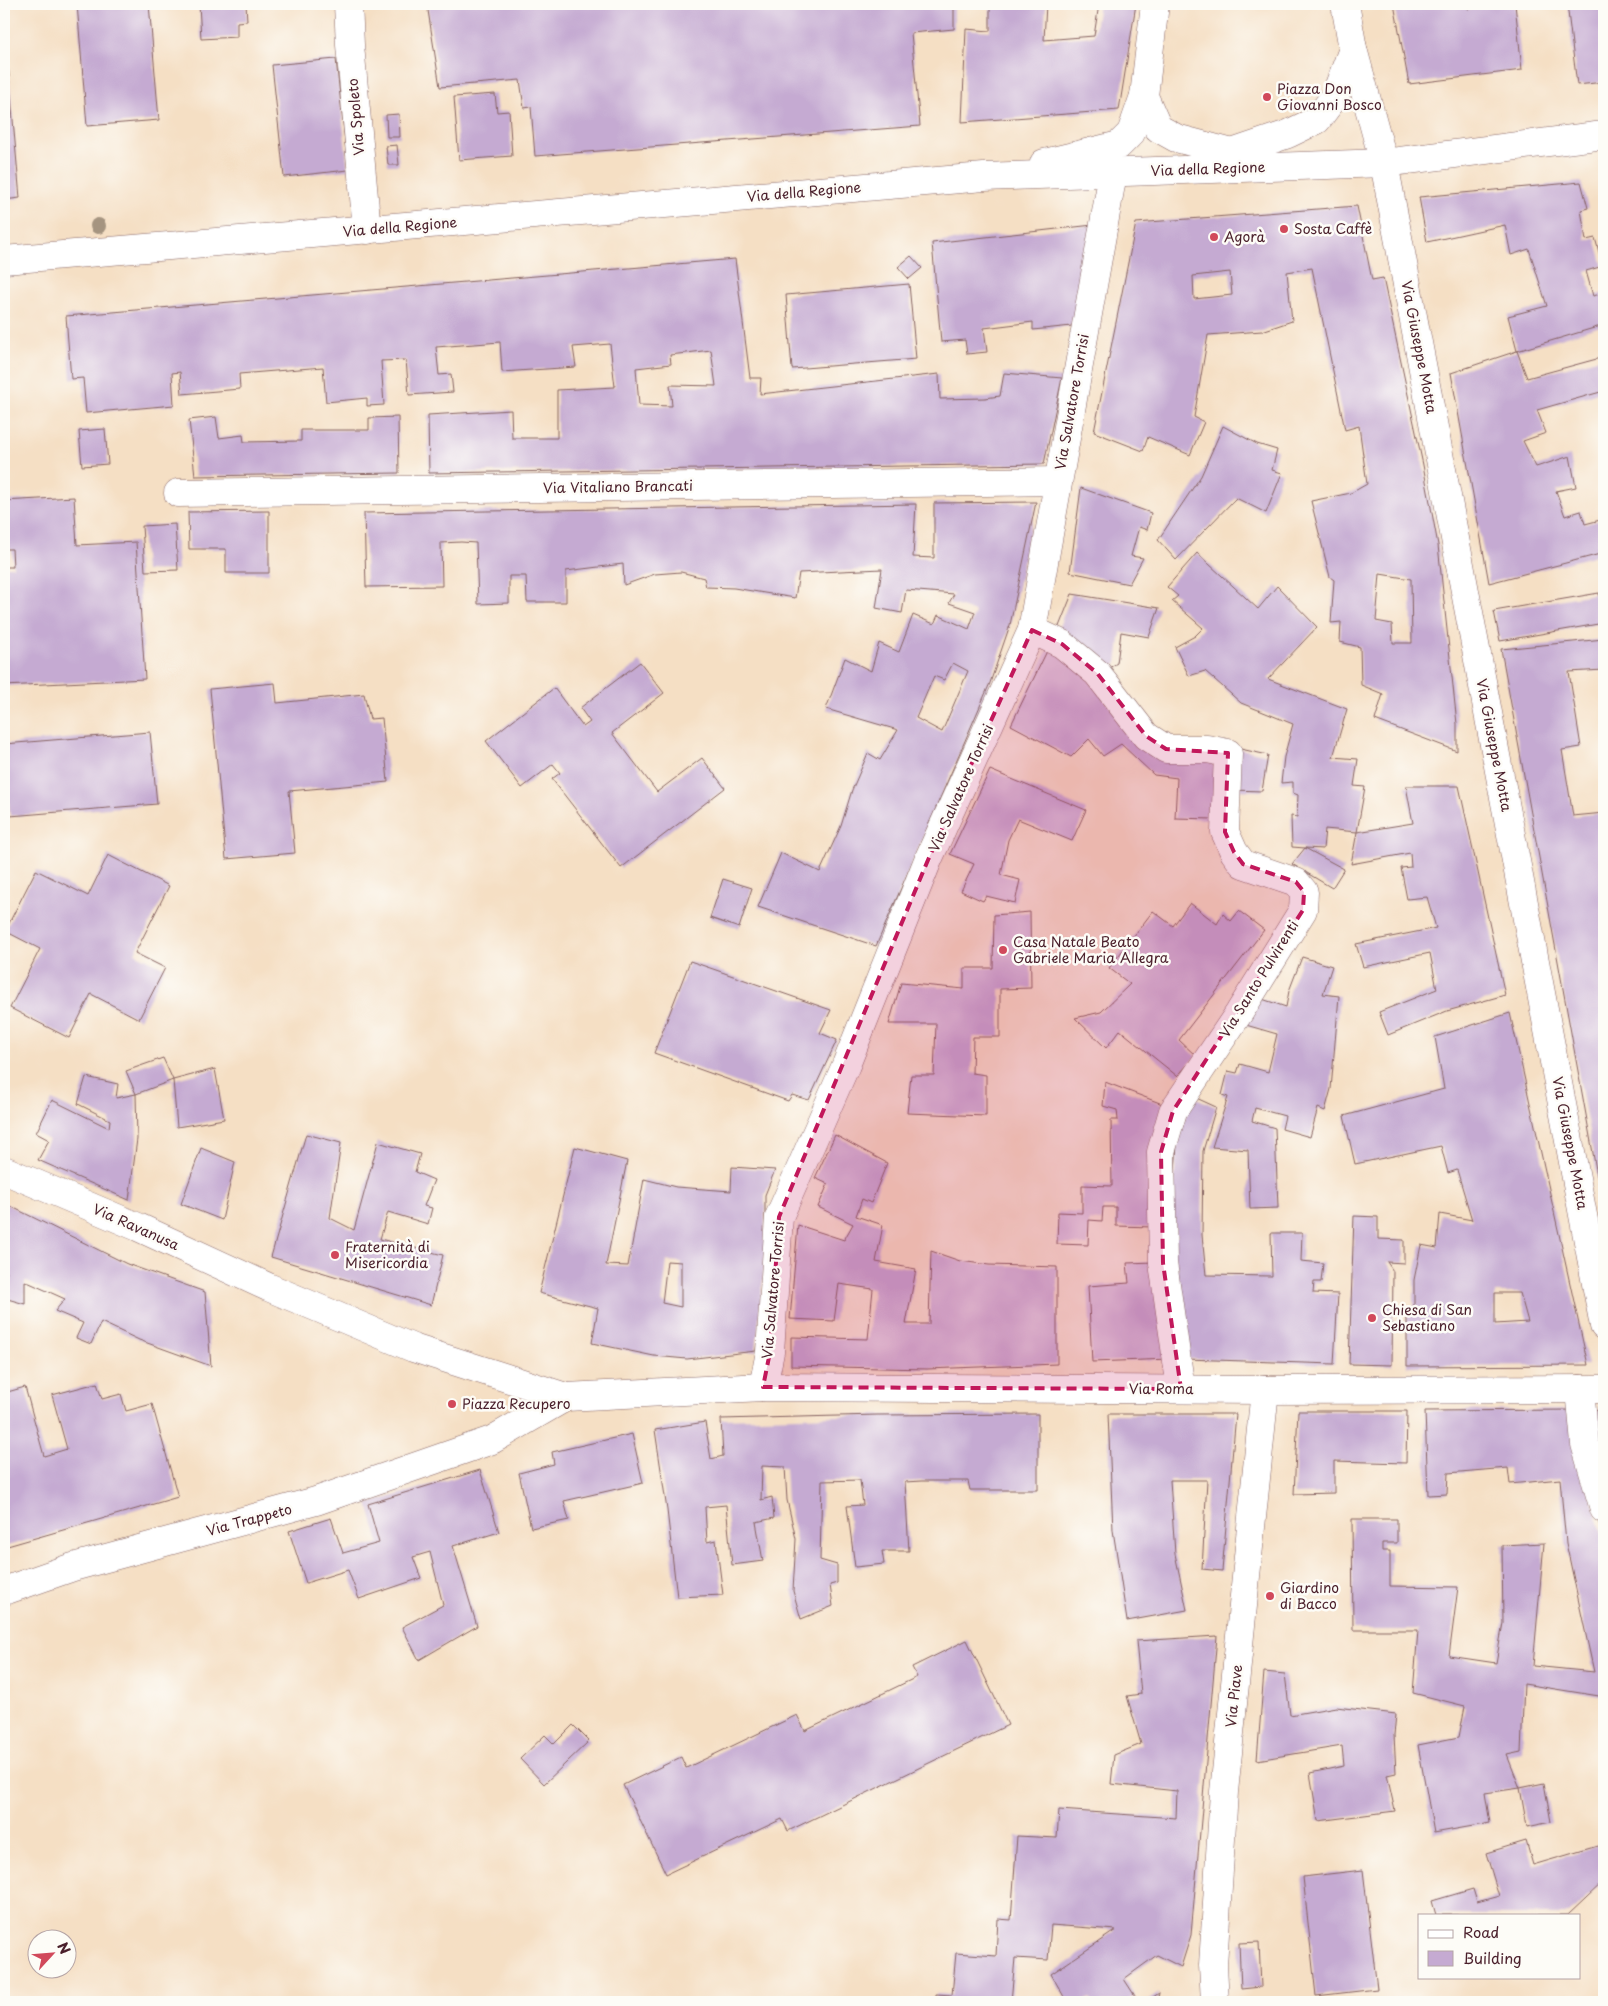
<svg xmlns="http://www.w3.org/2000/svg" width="1608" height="2006" viewBox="0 0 1608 2006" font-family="'Playpen Sans',sans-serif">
<rect width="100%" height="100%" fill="#fdfcf7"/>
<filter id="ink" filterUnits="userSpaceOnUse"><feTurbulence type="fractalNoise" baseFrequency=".02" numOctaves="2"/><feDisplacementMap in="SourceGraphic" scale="10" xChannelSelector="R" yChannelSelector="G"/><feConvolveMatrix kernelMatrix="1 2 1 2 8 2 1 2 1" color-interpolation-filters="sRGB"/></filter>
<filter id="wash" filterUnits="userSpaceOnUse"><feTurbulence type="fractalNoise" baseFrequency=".0096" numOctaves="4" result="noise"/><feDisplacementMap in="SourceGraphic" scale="20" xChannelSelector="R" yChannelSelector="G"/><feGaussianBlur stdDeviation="1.12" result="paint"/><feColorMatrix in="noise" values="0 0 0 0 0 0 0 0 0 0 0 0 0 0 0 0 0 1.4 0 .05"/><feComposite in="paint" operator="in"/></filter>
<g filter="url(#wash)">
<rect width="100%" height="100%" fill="#f5dfc4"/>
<g id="blocks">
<!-- building -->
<g fill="#c5aad2" fill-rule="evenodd">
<polygon points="77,4 149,4 159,120 87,126"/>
<polygon points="199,4 246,4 247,21 237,22 237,37 201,39"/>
<polygon points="427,4 954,4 954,29 911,33 920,126 535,156 531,107 524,108 520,80 440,87"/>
<polygon points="990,4 1046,4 1044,40 1094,36 1099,4 1136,4 1119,110 962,122 966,29 990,31"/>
<polygon points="1394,4 1467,4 1468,9 1496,4 1515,4 1522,70 1409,84"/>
<polygon points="1567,4 1604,4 1604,82 1577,85"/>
<polygon points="336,59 348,170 284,177 272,65"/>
<polygon points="4,64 8,64 20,198 4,200"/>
<polygon points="495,94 497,112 509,111 512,156 459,160 454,97"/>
<polygon points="399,114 400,137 387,137 386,115"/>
<polygon points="397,145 399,165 388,165 386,146"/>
<polygon points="1581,182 1588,208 1581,210 1586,240 1595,238 1603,266 1586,271 1593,296 1604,293 1604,325 1517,351 1527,378 1604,357 1604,391 1537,410 1546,433 1523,441 1536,467 1570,456 1576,487 1556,491 1565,516 1581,511 1585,524 1604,519 1604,553 1489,583 1451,373 1517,351 1508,316 1547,306 1529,249 1511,255 1505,225 1427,242 1419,197"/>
<path d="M1357 206 1372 280 1383 278 1423 465 1438 545 1457 724V751L1375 720 1383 694 1361 685 1360 647 1340 642 1341 622 1331 623 1334 580 1330 577 1311 501 1351 493 1367 484 1359 426 1345 430 1312 268 1287 272 1292 321 1262 331 1208 335 1194 417 1204 422 1190 455 1148 437 1143 451 1094 432 1136 223ZM1230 272 1232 295 1194 299 1193 276ZM1380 574 1411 579 1412 643H1393L1392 624 1376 621Z"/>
<polygon points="1093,225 1072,326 1033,330 1033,322 984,328 987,352 967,354 965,340 941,342 932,243"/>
<polygon points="911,256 922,268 909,279 898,267"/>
<path d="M735 259 750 378H761L760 394 939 374 940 399 985 398 1000 396 1004 373 1062 378 1044 464 429 473 428 415 511 410 512 438H557V390L615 387 610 344 573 347 576 367 502 372 500 342 436 347 439 375 451 374 453 392 409 395 406 360 381 361 384 405 367 406V398L326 402 323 367 239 374 240 389 182 394 180 372 172 373 174 405 86 413 83 378 71 379 66 316ZM711 350 716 386 670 385 672 406 639 405 636 368 671 364 670 355Z"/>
<polygon points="909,284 916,359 792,369 786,295"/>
<polygon points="216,417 219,438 243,435 244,442 301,441 301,430 369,430 369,418 398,417 399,473 195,476 189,420"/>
<polygon points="1223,426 1257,444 1277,450 1272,470 1282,473 1266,513 1236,498 1176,560 1158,540 1201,476"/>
<polygon points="105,429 108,464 82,466 79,431"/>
<polygon points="1081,488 1151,513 1147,530 1139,527 1131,556 1143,558 1129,584 1070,572"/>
<polygon points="74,497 77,545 136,542 145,679 4,686 4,567 13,567 12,549 4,549 4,501"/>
<path d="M1036 502 1010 625 990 683 876 946 758 907 781 853 820 872 841 826 852 790 868 753 880 760 898 730 826 709 845 658 871 671 879 643 899 652 913 615 934 624 938 615 969 629 975 612 949 603 954 594 906 590 902 613 876 608 882 569 799 573 795 598 734 588 706 587 704 578 681 572 655 574 624 585 623 564 566 571V602H527L526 576H509V603L478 604 476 543 461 542 441 543 442 586 366 587 364 513 916 504 913 557 934 558V503ZM953 663 968 671 942 732 916 718 934 676 944 680Z"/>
<polygon points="269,511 269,573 226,573 226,549 189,549 188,512"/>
<polygon points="175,524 178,570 145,571 142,526"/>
<polygon points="1197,553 1258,609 1277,586 1317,627 1268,679 1347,709 1333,757 1358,759 1354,786 1365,787 1357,832 1413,823 1406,786 1459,786 1505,995 1447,1011 1388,1035 1379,1012 1437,989 1430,953 1363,967 1356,944 1436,928 1427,897 1407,899 1401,868 1411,867 1410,853 1351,864 1357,832 1325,829 1323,849 1305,848 1344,869 1332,888 1292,864 1305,848 1292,847 1291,816 1297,817 1298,795 1293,793 1293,782 1281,783 1284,757 1293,724 1241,703 1205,671 1189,676 1175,647 1195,636 1203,628 1172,601 1178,596 1167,587"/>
<polygon points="1599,593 1604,623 1500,641 1494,611"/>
<polygon points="1072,594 1159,608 1149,637 1121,632 1117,663 1106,670 1058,629"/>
<polygon points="1604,639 1604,670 1569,672 1581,747 1562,750 1573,816 1604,813 1603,1208 1501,649"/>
<polygon points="1048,649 1076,663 1133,736 1221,760 1213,819 1175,818 1177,778 1154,775 1121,744 1103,756 1089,739 1071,757 1011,725"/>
<polygon points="640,662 664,693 612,733 657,792 702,758 725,788 621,868 552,779 560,773 553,764 522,788 486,741 554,688 583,727 590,722 580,708"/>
<polygon points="275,683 277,703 364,694 370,719 382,718 388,782 289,791 295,853 226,859 210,689"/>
<polygon points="150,732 157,804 10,816 4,744"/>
<polygon points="1236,748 1268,755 1262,791 1233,790"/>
<polygon points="990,770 1086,810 1072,841 1018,819 1008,840 1001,875 1020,880 1015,903 986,896 983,901 961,891 974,864 950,854"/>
<polygon points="108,855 169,886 135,953 165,968 139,1019 91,994 69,1038 10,1008 40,949 5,931 36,870 88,896"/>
<polygon points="723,879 752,888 739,928 710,918"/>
<polygon points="1190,903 1217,924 1223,914 1231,921 1239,911 1264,930 1179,1040 1196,1056 1177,1076 1120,1030 1106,1048 1075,1018 1101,1012 1130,984 1109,968 1153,911 1173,926"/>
<polygon points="1030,912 1031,988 1000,989 1000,1037 973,1037 972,1073 986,1075 986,1116 907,1113 911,1075 934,1075 936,1024 889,1024 901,983 964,989 964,968 993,968 994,915"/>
<polygon points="1302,957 1332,966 1323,994 1339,996 1331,1089 1325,1111 1318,1108 1310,1137 1282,1129 1285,1116 1255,1108 1252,1121 1275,1128 1278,1208 1250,1209 1248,1150 1212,1147 1228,1097 1222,1095 1228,1071 1237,1073 1240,1064 1268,1072 1277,1034 1239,1023 1259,998 1286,1007 1289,991"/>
<polygon points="690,961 831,1010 820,1033 837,1040 809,1100 792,1095 788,1101 654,1053"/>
<path d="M1510 1013 1588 1365 1407 1366V1313L1414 1312V1280L1421 1245 1437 1248 1440 1214 1472 1220 1457 1170 1448 1173 1441 1146 1355 1164 1344 1116 1444 1089 1435 1037ZM1495 1293H1520L1528 1322 1495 1324Z"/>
<polygon points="163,1058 173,1080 136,1094 137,1139 129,1200 38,1160 49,1140 36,1133 52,1100 109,1128 110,1120 78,1104 86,1077 118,1084 116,1098 136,1094 126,1071"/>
<polygon points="215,1069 224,1119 177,1127 173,1080"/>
<polygon points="1105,1082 1165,1105 1153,1227 1116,1226 1116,1207 1103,1207 1102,1221 1089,1220 1088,1245 1057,1244 1058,1212 1082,1213 1082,1185 1112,1186 1111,1120 1118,1120 1117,1110 1103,1106"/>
<polygon points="1192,1096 1216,1107 1203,1151 1202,1235 1206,1275 1272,1276 1271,1233 1302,1233 1301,1261 1323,1263 1321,1282 1314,1282 1313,1293 1338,1294 1334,1364 1185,1359 1170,1236 1177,1145"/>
<polygon points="306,1134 341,1143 330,1218 354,1230 378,1142 420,1154 415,1172 434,1180 424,1206 432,1208 428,1224 388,1212 380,1239 443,1255 431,1305 271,1257"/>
<polygon points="835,1135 887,1163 871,1203 862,1199 856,1216 883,1225 876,1262 916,1269 906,1324 929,1324 931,1251 960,1261 989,1265 1057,1267 1057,1364 927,1369 791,1366 791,1337 868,1339 873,1289 839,1284 834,1321 790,1319 798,1225 844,1240 853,1224 818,1207 828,1184 815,1178"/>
<path d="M575 1147 627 1161 606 1265 628 1266 644 1179 676 1187 731 1191 732 1167 775 1170 765 1195V1258L756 1351 687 1359 654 1356 592 1343 598 1308 539 1293ZM667 1261 681 1262V1307L662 1303Z"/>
<polygon points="201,1148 235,1162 222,1220 181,1204"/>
<polygon points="4,1203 127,1264 205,1292 211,1366 139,1340 101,1322 91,1344 76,1338 83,1323 55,1311 65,1299 25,1281 25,1304 4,1298 4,1285 7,1272 4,1271"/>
<polygon points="1354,1216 1378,1217 1378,1239 1404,1240 1404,1263 1387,1262 1393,1271 1392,1365 1349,1364"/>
<polygon points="1154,1262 1170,1359 1092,1362 1088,1286 1129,1283 1127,1263"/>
<polygon points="97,1383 102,1399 121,1394 126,1411 152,1404 178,1497 4,1547 4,1393 25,1387 44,1456 67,1449 52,1395"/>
<polygon points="1575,1410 1576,1449 1604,1539 1604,1695 1599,1696 1524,1684 1521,1752 1507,1755 1520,1788 1485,1793 1490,1823 1434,1833 1418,1745 1459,1737 1465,1706 1413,1693 1418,1630 1353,1630 1352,1519 1397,1519 1397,1543 1382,1543 1382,1551 1390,1551 1390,1586 1458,1587 1449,1656 1496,1663 1503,1623 1502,1545 1544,1543 1533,1666 1594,1672 1566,1543 1560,1479 1510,1484 1508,1468 1448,1473 1447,1494 1428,1495 1425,1411"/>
<polygon points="1589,1410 1604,1411 1604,1466"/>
<polygon points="1298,1411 1407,1411 1406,1463 1334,1461 1334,1493 1294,1494"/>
<polygon points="1038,1414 1038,1490 970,1490 968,1481 921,1481 905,1482 909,1551 882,1551 884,1564 855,1567 847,1506 863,1505 860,1480 822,1481 820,1560 837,1565 837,1583 830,1585 833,1606 801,1619 793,1591 796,1539 787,1500 785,1467 762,1466 761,1500 772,1497 774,1518 756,1522 763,1561 732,1565 726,1505 705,1507 707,1542 716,1540 723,1595 677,1597 667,1510 655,1430 705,1422 711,1459 723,1456 721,1419 877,1415"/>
<polygon points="1108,1414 1236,1414 1222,1571 1202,1569 1207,1480 1170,1480 1175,1554 1187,1610 1127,1621 1113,1530"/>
<polygon points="632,1434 643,1483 564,1501 569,1520 531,1528 519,1473 554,1464 552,1452"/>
<polygon points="480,1470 499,1532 453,1546 477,1626 419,1660 402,1627 443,1605 430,1552 413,1557 421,1578 359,1599 348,1570 306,1583 289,1531 331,1518 343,1553 379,1543 368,1504"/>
<polygon points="1217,1636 1191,1935 1181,1967 1157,1955 1124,1979 1135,1996 1124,2002 1092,2002 1090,1998 1082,2002 1067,2002 1051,1974 1116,1930 1051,1925 1048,1960 1015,1958 1011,2002 936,2002 936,1994 952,1995 956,1953 996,1956 998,1919 1011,1920 1017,1836 1057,1838 1059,1810 1176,1818 1177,1791 1111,1784 1114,1755 1141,1744 1127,1696 1141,1694 1136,1641"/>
<polygon points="967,1640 1008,1725 788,1831 782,1819 666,1874 623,1785 681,1757 686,1768 797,1715 805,1731 917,1677 912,1667"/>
<polygon points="1264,1672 1285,1674 1290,1715 1336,1707 1396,1714 1394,1735 1396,1773 1387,1775 1395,1811 1318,1821 1310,1773 1344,1766 1342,1746 1257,1760"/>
<polygon points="573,1725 589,1741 544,1784 520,1759 545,1735 554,1744"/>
<polygon points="1544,1783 1551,1822 1527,1827 1520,1788"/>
<polygon points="1526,1841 1533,1865 1601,1845 1604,1856 1604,1881 1568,1915 1436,1915 1432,1901 1473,1889 1477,1902 1499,1896 1486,1853"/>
<polygon points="1363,1870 1377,1989 1316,1996 1303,1877"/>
<polygon points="1259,1942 1261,1987 1241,1989 1239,1943"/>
<polygon points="1159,1993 1157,2002 1146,2002"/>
</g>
</g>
</g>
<g filter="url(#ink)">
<use href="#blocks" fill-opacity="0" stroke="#866261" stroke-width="1"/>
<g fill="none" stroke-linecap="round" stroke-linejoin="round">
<defs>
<g id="street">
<polyline points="348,4 350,45 367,230"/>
<polyline points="1384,163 1604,1326"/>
<polyline points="178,493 1058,481"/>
<polyline points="1032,630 1062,644 1097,673 1146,736 1166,749 1207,749 1228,753 1225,832 1234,852 1243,864 1296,882 1304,892 1303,910 1239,1013 1173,1111 1161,1152 1163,1263 1181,1389"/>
<polyline points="763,1387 770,1352 779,1217 846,1065 928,860 1032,630 1113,173"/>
<polyline points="1580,1389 1585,1444 1604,1509"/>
</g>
<g id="secondary">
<polyline points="1155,4 1144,96 1158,128 1176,138 1255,159"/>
<polyline points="1345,4 1353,49 1384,163"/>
<polyline points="1229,154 1288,134 1317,120 1335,96 1353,49"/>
<polyline points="1044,163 1119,145 1131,133 1144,96"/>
<polyline points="4,260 984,177 1384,163 1604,135"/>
<polyline points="4,1170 138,1227 268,1287 413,1348 566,1397 763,1387 1265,1390 1604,1389"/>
<polyline points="4,1591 73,1567 316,1501 492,1440 566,1397"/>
<polyline points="1215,2002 1213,1965 1224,1792 1265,1390"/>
</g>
</defs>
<!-- street casing -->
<use href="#street" stroke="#866261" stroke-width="29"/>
<!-- secondary casing -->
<use href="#secondary" stroke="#866261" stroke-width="29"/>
<!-- street -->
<use href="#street" stroke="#fff" stroke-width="28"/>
<!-- secondary -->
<use href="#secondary" stroke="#fff" stroke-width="28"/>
</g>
<!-- trees -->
<circle fill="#a59480" cx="98" cy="226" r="8"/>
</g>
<!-- marked area -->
<path fill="#c2185b" fill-opacity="0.2" stroke="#c2185b" stroke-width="4" stroke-dasharray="10 6" stroke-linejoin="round" d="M1032 630 1062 644 1097 673 1146 736 1166 749 1228 753 1225 832 1234 852 1243 864 1296 882 1304 892 1303 910 1173 1111 1161 1152 1163 1263 1181 1389 763 1387 770 1352 779 1217 928 860Z"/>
<!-- markers -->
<g fill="#d1495b" stroke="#fdfcf7" stroke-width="2">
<circle cx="1267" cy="97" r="5"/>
<circle cx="1284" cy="229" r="5"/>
<circle cx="1214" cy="237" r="5"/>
<circle cx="1003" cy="950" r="5"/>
<circle cx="335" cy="1255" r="5"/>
<circle cx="1372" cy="1318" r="5"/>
<circle cx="452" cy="1404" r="5"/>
<circle cx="1270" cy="1596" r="5"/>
</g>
<g text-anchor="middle" stroke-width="5" stroke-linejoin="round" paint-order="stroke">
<!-- poi labels -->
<g font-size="14" fill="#4a1f2b" stroke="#fdfcf7" text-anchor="start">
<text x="1277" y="94">Piazza Don<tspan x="1277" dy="16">Giovanni Bosco</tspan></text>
<text x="1294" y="234">Sosta Caffè</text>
<text x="1224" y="242">Agorà</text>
<text x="1013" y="947">Casa Natale Beato<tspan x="1013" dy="16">Gabriele Maria Allegra</tspan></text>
<text x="345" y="1252">Fraternità di<tspan x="345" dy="16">Misericordia</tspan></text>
<text x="1382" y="1315">Chiesa di San<tspan x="1382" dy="16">Sebastiano</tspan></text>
<text x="462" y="1409">Piazza Recupero</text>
<text x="1280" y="1593">Giardino<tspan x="1280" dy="16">di Bacco</tspan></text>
</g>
<!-- street labels -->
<g font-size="14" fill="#4a1f2b" stroke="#fdfcf7">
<text transform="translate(356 117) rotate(-95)" y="5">Via Spoleto</text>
<text transform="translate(1208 169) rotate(-2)" y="5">Via della Regione</text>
<text transform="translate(804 192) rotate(-5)" y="5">Via della Regione</text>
<text transform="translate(400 227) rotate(-5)" y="5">Via della Regione</text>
<text transform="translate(1419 347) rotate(79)" y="5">Via Giuseppe Motta</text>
<text transform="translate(1072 402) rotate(-80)" y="5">Via Salvatore Torrisi</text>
<text transform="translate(618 487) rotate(-1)" y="5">Via Vitaliano Brancati</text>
<text transform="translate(1494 745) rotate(79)" y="5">Via Giuseppe Motta</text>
<text transform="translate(961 788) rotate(-66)" y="5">Via Salvatore Torrisi</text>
<text transform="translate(1259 979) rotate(-58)" y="5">Via Santo Pulvirenti</text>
<text transform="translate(1570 1143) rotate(79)" y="5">Via Giuseppe Motta</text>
<text transform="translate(136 1227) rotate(24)" y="5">Via Ravanusa</text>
<text transform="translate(773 1290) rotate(-85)" y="5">Via Salvatore Torrisi</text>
<text x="1161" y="1394">Via Roma</text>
<text transform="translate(249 1520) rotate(-15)" y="5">Via Trappeto</text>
<text transform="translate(1234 1696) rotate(-84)" y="5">Via Piave</text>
</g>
</g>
<!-- margin -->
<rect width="1608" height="2006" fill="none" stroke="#fdfcf7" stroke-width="20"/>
<!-- legend -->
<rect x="1418" y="1914" width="162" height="65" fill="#fdfcf7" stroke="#b5a4a5"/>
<rect x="1428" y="1930" width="25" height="8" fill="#ffffff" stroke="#b5a4a5"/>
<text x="1463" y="1938" font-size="15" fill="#4a1f2b">Road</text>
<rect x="1428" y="1951" width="25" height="15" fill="#c5aad2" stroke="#b5a4a5"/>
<text x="1463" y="1964" font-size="15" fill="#4a1f2b">Building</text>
<!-- north arrow -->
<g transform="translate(52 1954) rotate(64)"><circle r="24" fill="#fdfcf7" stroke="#b5a4a5"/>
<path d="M0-4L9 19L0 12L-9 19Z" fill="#d1495b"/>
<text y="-8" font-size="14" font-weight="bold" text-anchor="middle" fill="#4a1f2b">N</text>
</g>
</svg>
